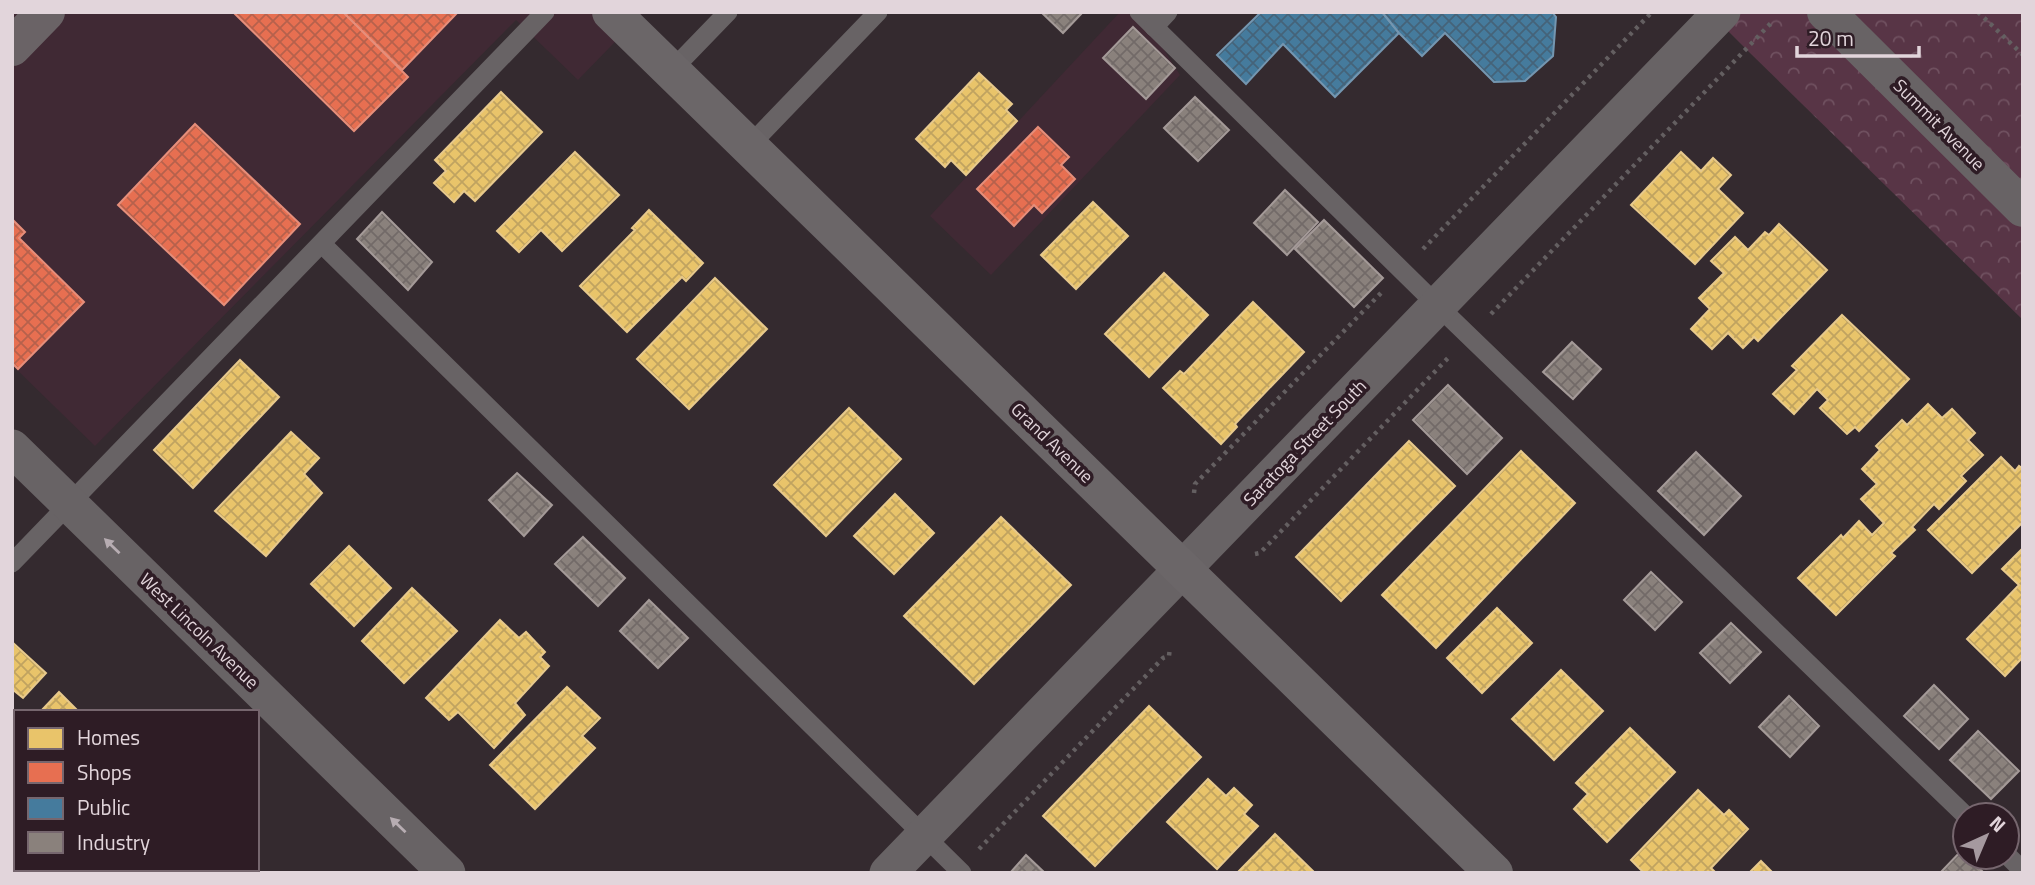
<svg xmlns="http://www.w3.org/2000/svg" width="2035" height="885" viewBox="0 0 2035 885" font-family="'Titillium Web',sans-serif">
<defs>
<pattern id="park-crowns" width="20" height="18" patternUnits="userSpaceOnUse" patternTransform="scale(1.75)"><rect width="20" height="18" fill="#583546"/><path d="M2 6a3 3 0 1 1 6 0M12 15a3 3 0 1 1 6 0" fill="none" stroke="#705160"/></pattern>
<pattern id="homes-cross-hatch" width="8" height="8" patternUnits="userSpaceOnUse" patternTransform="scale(1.75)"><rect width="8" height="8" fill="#e9c46a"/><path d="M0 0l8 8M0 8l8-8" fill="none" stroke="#c0a360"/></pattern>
<pattern id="shops-cross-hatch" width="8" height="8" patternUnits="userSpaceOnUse" patternTransform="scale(1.75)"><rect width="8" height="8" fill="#e76f51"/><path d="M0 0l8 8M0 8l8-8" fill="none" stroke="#b6614c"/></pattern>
<pattern id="public-cross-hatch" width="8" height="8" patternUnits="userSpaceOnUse" patternTransform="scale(1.75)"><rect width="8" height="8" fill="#457b9d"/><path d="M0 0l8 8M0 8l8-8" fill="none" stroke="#456379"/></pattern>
<pattern id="industry-cross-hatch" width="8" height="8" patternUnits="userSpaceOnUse" patternTransform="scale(1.75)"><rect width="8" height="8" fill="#8a817c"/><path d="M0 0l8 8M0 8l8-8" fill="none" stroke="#726a68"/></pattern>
</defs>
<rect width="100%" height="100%" fill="#342a2f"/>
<!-- built -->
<g fill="#402934">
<polygon points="12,12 644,12 578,80 516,20 95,446 12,365"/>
<polygon points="1120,12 1140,12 1180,75 991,275 930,216"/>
</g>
<!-- park -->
<polygon fill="url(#park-crowns)" points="1709,12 2023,12 2023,320 1750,53"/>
<!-- homes -->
<g fill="url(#homes-cross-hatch)" stroke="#e7c98c" stroke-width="2">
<polygon points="979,73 1012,104 1006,110 1017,121 966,175 951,160 945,167 916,139"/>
<polygon points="501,92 542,132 475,201 464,191 454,202 434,183 446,171 435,160"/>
<polygon points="575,152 619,195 562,251 541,230 519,252 497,231"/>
<polygon points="1681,152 1701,171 1713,158 1731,175 1718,189 1743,213 1695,264 1631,205"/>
<polygon points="1093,202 1128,236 1076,289 1041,255"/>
<polygon points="649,210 703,263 686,281 682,277 627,332 580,286 635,230 632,228"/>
<polygon points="1779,224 1827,270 1758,341 1754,337 1743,348 1728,333 1712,349 1691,329 1710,309 1699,298 1724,273 1711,261 1735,237 1748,250 1765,232 1769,235"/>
<polygon points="1164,273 1208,315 1149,377 1105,334"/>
<polygon points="715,278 767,329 689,409 637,359"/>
<polygon points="1253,302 1304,352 1235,424 1237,427 1221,444 1163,388 1180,371 1184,374"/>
<polygon points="1842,315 1909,379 1859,431 1855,427 1847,434 1820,408 1828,400 1817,389 1794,414 1773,394 1797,370 1792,366"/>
<polygon points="240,360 279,397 193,488 154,450"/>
<polygon points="1928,404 1942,418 1952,409 1975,433 1968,440 1983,455 1961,476 1966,481 1939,509 1934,504 1912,527 1915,530 1891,553 1895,556 1836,615 1798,578 1841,535 1843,538 1859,521 1872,535 1884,523 1861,499 1877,484 1862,469 1880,450 1876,446 1902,420 1907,425"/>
<polygon points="849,408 901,459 826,536 774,485"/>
<polygon points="291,432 319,458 304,474 322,493 266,556 215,511"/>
<polygon points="1409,441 1455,486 1341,601 1296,557"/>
<polygon points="1521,451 1575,503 1436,648 1382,595"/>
<polygon points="2001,457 2015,471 2019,466 2023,469 2023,522 1972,573 1928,530"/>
<polygon points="895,494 934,533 894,574 854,536"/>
<polygon points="1001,517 1071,585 974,684 904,616"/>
<polygon points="349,546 391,588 354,626 311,584"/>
<polygon points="2023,548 2023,657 2005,676 1967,639 2019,585 2002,569"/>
<polygon points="412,588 457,631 404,683 362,641"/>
<polygon points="1497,608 1532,643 1482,693 1447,658"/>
<polygon points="500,620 519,638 526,632 545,652 540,657 549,666 515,703 525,715 494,748 458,712 449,720 426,698"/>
<polygon points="12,642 46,673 23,698 12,689"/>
<polygon points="1561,670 1603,711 1554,760 1512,719"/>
<polygon points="567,687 600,718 582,736 595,748 535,809 490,765"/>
<polygon points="59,692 79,712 40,712"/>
<polygon points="1149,706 1201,757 1095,866 1043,816"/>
<polygon points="1630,728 1675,772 1607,842 1574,809 1588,794 1576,783"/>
<polygon points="1208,779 1226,796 1234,788 1252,805 1244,814 1258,826 1217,869 1167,822"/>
<polygon points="1698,790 1724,815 1729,810 1748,829 1711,868 1716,873 1644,873 1631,860"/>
<polygon points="1275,834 1315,873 1237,873"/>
<polygon points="16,854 16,869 53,869 56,873 12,873 12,858"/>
<polygon points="1761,861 1773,873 1749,873"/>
</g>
<!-- shops -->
<g fill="url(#shops-cross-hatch)" stroke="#e68e7a" stroke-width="2">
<polygon points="233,12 343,12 408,77 354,131"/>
<polygon points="343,12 458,12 402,70"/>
<polygon points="195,124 300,224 224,305 118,205"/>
<polygon points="1038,127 1069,157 1061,165 1075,179 1042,213 1034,205 1014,226 977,189"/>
<polygon points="12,219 25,232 19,238 84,302 18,369 12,363"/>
</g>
<!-- public -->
<g fill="url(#public-cross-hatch)" stroke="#7496b0" stroke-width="2">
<polygon points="1261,12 1382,12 1399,33 1335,97 1283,44 1246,84 1217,55"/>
<polygon points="1382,12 1552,12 1556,17 1553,56 1525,81 1494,82 1445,33 1422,56 1399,33"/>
</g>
<!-- industry -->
<g fill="url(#industry-cross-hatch)" stroke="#a49a98" stroke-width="2">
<polygon points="1041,12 1083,12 1063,33"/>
<polygon points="1133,27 1175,68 1146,99 1103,58"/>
<polygon points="1195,97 1229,130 1198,161 1164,128"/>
<polygon points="1285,190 1318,222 1287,255 1254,223"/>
<polygon points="382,212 432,262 408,290 357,239"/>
<polygon points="1324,220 1383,278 1354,307 1295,249"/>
<polygon points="1572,342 1601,369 1573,399 1543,372"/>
<polygon points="1448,385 1502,438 1467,474 1413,420"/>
<polygon points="1696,452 1741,496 1704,535 1658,491"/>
<polygon points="517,473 552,505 524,536 489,500"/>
<polygon points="583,537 625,578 598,606 555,564"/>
<polygon points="1651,572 1682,602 1655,630 1624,600"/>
<polygon points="649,600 688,638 658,668 620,631"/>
<polygon points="1731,623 1761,652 1730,683 1700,653"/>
<polygon points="1934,685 1968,719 1939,749 1904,716"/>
<polygon points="1789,696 1819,726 1790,757 1759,727"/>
<polygon points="1978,731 2019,771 1991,799 1950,760"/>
<polygon points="1961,851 1965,857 1968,857 1984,873 1940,873"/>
<polygon points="1026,855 1045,873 1010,873"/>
</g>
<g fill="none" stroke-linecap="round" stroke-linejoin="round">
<!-- path -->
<g stroke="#645f61" stroke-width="4.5" stroke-dasharray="3.5 5" stroke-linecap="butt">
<polyline points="1978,12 2023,55"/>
<polyline points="1423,249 1652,12"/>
<polyline points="1491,314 1773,21"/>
<polyline points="1194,493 1195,484 1381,293"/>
<polyline points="1255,554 1260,553 1448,358"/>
<polyline points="979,849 1163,658 1169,656 1170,647"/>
</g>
<!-- service -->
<g stroke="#686365" stroke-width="19">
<polyline points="1139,12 1438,306 1965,815"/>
<polyline points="1154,27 1168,12"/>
<polyline points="671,71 728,12"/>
<polyline points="748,147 878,12"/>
<polyline points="322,244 962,873"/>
<polyline points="12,563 545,12"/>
<polyline points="2007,855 2023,871"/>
</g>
<!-- minor -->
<g stroke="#686365" stroke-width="37">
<polyline points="12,448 447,873"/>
<polyline points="888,873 1722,12"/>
</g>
<!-- tertiary -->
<polyline stroke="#686365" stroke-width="38" points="1826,12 2023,208"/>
<!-- secondary -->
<polyline stroke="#6b6668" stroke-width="38" points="611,12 1494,873"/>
<!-- primary -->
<polyline stroke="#6a6366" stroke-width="38" points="12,47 46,12"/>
</g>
<!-- one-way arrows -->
<defs><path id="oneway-solid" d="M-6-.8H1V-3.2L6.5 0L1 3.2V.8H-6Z" transform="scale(1.75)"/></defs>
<g fill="#b7adb2">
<use href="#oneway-solid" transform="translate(112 546) rotate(-136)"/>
<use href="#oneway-solid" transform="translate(398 825) rotate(-136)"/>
</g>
<g text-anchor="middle" stroke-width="7" stroke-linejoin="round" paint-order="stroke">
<!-- street labels -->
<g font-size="18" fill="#e2d5db" stroke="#2e1c25">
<text transform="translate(1939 125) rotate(45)" y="6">Summit Avenue</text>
<text transform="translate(1052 443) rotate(44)" y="6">Grand Avenue</text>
<text transform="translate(1305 443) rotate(-46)" y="6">Saratoga Street South</text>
<text transform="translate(199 631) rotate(44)" y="6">West Lincoln Avenue</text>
</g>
</g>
<!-- border -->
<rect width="2035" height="885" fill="none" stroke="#e2d5db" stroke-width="28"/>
<!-- legend -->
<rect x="14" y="710" width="245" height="161" fill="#2e1c25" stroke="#76666e" stroke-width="2"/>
<rect x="28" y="728" width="35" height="21" fill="#e9c46a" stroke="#76666e" stroke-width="2"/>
<text x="77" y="745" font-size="21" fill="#e2d5db">Homes</text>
<rect x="28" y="762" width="35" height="21" fill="#e76f51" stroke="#76666e" stroke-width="2"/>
<text x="77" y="780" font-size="21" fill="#e2d5db">Shops</text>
<rect x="28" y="798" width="35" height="21" fill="#457b9d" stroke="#76666e" stroke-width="2"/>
<text x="77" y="815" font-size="21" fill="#e2d5db">Public</text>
<rect x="28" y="832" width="35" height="21" fill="#8a817c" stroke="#76666e" stroke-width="2"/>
<text x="77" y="850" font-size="21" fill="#e2d5db">Industry</text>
<!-- north arrow -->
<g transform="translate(1986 836) rotate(44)"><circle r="33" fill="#2e1c25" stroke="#76666e" stroke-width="2"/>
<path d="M0-5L12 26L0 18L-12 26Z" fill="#a5999f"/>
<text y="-10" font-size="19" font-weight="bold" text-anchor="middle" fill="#e2d5db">N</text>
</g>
<!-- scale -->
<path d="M1797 46v10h122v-10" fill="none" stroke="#e2d5db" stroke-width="3.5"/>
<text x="1808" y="46" font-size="21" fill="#e2d5db" stroke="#2e1c25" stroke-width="5" paint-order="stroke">20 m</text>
</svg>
